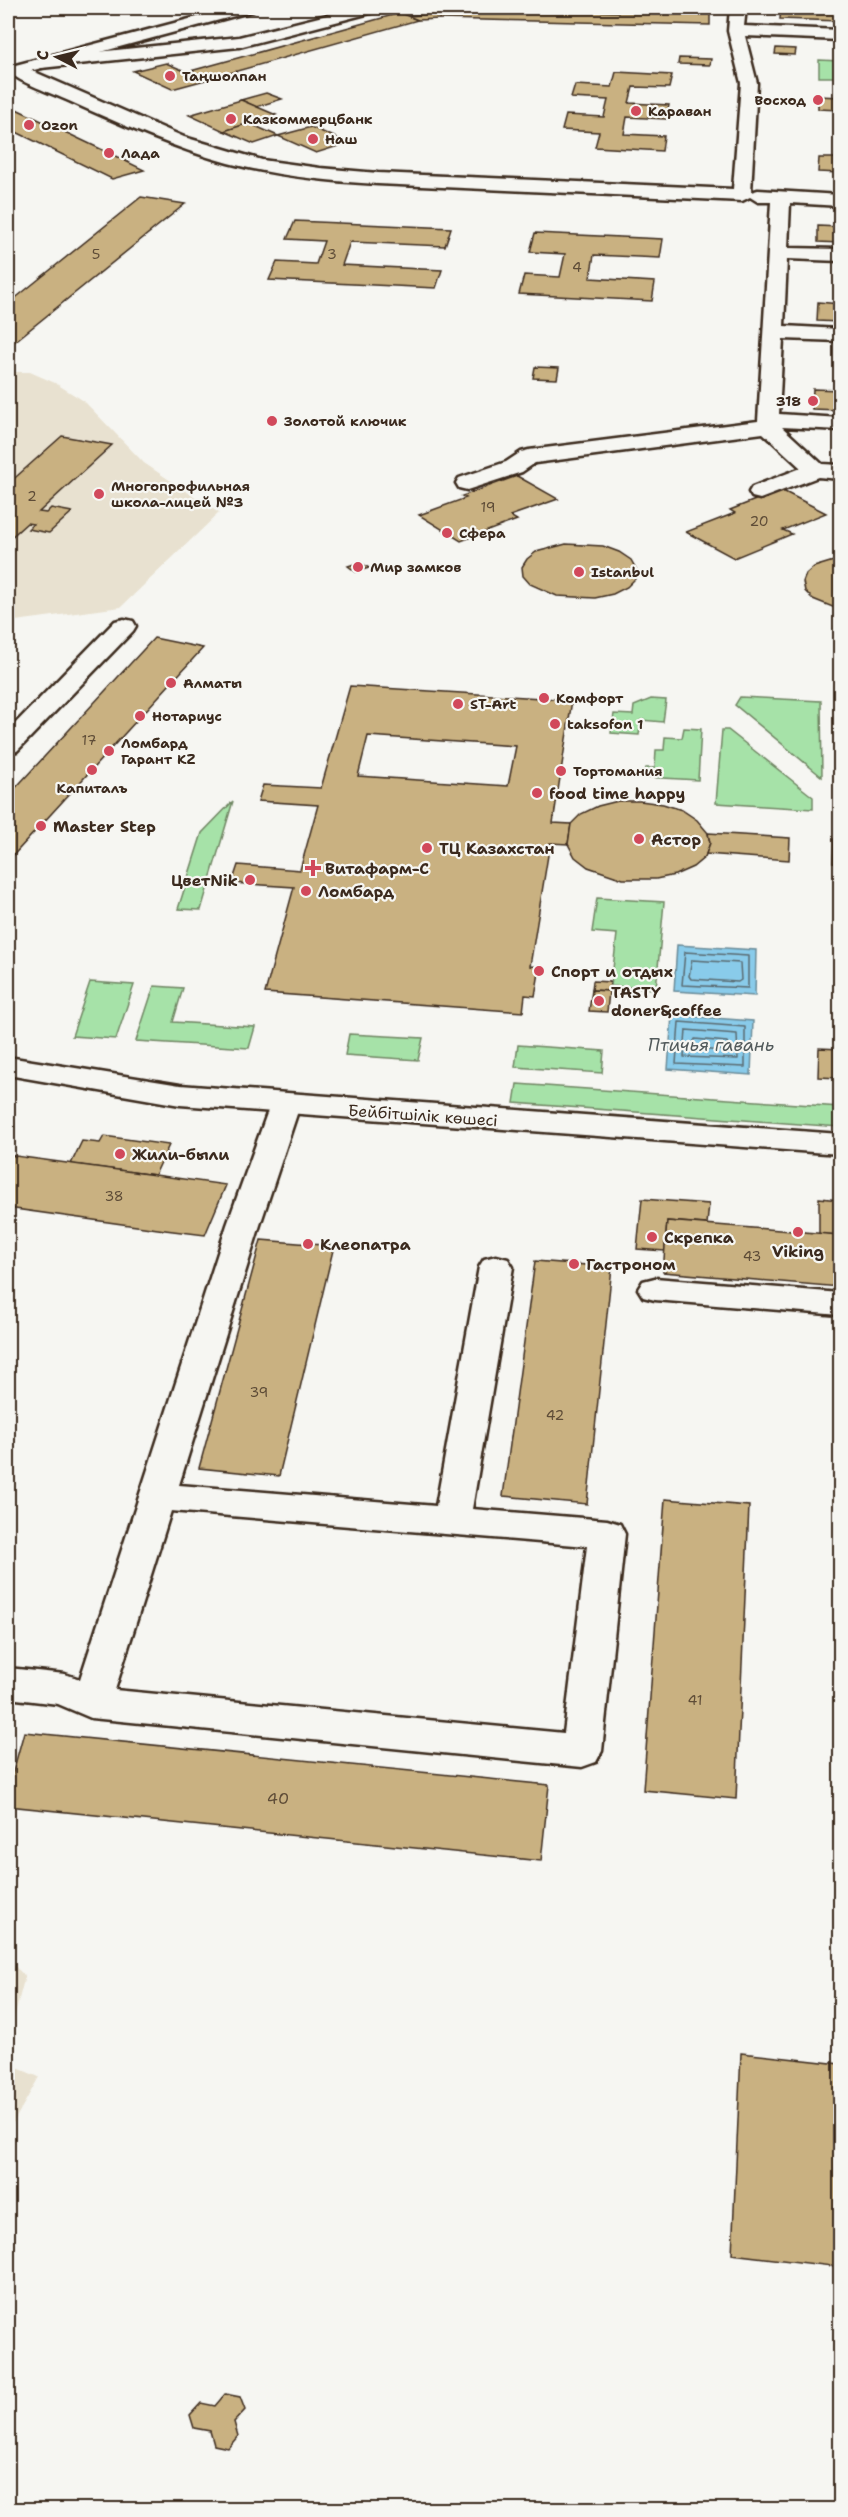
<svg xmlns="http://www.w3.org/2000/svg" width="848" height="2517" viewBox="0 0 848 2517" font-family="'Shantell Sans',sans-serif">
<rect width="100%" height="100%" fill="#f6f6f2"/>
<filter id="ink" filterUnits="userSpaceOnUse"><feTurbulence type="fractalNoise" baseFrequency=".0167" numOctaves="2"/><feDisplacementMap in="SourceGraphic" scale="12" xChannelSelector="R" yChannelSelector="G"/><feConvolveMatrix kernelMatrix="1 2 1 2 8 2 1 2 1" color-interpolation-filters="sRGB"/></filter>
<g filter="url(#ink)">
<!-- built -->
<g fill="#e8e1d0">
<polygon points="8,372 30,372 55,383 84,401 144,463 219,513 121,607 8,622"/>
<polygon points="8,1960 25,1976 8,2041"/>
<polygon points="8,2064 39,2077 8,2132"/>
</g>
<!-- green -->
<g fill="#a6e2a8" stroke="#708663" stroke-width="1.5">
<polygon points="819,60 840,61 840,77 819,77"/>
<polygon points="835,626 840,626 840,788 836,784"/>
<polygon points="740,697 821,701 822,777 735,705"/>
<polygon points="651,699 666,700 663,722 641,720 639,735 611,733 614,714 633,715 634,706"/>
<polygon points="684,728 701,729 698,780 645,777 646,768 655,768 656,750 664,750 665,737 682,738"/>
<polygon points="722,730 728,730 813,797 813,809 716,803"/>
<polygon points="233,801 201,910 178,909 202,833"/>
<polygon points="597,898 664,902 656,989 611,986 617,934 592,932"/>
<polygon points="90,982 134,985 116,1039 72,1036"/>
<polygon points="154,986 183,988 173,1022 255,1027 249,1048 136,1041"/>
<polygon points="349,1034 423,1038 418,1060 345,1055"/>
<polygon points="518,1045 604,1051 602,1073 515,1067"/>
<polygon points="517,1084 840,1107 840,1127 514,1103"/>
</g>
<!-- water -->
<g fill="#89cbea" stroke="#6a8b98" stroke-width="1.5">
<polygon points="677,945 756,950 755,996 674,991"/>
<polygon points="672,1015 753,1021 751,1075 668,1069"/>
</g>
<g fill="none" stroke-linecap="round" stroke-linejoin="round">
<!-- shore -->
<g stroke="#5a6a70" stroke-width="1.5">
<polygon points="685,952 748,956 748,988 682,985"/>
<polygon points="692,960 740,963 741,980 738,982 691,979 689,976"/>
<polygon points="679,1022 745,1027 745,1067 676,1064"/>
<polygon points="686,1030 737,1034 738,1059 684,1057"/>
<polygon points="695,1039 727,1042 729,1048 726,1051 694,1049 692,1046"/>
</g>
</g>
<!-- building -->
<g fill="#c9b181" stroke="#3b2a1e" stroke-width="1.5" fill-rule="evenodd">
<polygon points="442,8 710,14 710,25 439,19"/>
<polygon points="781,8 840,8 840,21 780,19"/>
<polygon points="400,13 418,20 205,80 187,72"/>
<polygon points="441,13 439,19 418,20 408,16"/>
<polygon points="776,48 796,49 795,55 775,54"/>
<polygon points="679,58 711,59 710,65 678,64"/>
<polygon points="166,63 187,72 205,80 172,89 133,71"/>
<polygon points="616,72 672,75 669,88 633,87 629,103 669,105 666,119 627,117 624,134 664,136 662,151 595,147 599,132 562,130 566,115 604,117 608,100 571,98 575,85 612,87"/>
<polygon points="266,93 282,99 256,107 241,100"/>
<polygon points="818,96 840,97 840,110 818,109"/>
<polygon points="241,100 276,115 224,131 189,115"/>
<polygon points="10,106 109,153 144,170 112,179 8,128 8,107"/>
<polygon points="249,123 262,129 278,136 254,144 224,131"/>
<polygon points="311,127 348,143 316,153 278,136"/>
<polygon points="819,158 840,158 840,173 818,172"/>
<polygon points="141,197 185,204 8,347 8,304"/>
<polygon points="295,221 451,228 445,246 350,242 342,265 442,270 436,288 269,280 277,262 316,264 324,241 287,239"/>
<polygon points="818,226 840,227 840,243 818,242"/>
<polygon points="535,233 663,239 660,258 594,255 590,278 655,282 652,301 519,294 524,275 560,277 565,254 530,252"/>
<polygon points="818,302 840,304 840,322 817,321"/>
<polygon points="535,367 559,368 557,379 533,378"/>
<polygon points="813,389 840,390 840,410 812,409"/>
<polygon points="62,436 112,445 39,512 46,513 51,508 72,512 49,533 28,529 33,524 27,523 8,540 8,484"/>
<polygon points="517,476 558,499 510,516 517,520 461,541 419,515 466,498 462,496"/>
<polygon points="781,490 826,513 783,530 792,534 734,558 686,532 735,513 730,510"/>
<polygon points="566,544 603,546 619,552 631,560 636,569 635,579 627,587 613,594 595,598 557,596 530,584 523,576 522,567 527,559 536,552"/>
<polygon points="840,559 840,610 813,599 805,591 803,582 806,574 814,567"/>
<polygon points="360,562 369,568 356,572 348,566"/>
<polygon points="154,638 203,648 8,861 8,796"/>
<path d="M350 686 572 700 553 823 571 824 568 844 550 843 530 966 540 967 535 996 525 995 523 1012 265 993 294 887 232 883 238 865 300 870 318 805 258 801 263 785 321 788ZM368 736 516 746 508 786 358 776Z"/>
<polygon points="618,801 640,801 663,804 682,810 697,820 708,833 710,843 705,857 693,867 675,875 656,879 623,879 588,867 575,857 568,844 571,824 581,814 598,806"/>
<polygon points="708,833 790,838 789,860 706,854 710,843"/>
<polygon points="834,839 840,840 840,864 833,863"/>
<polygon points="593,981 610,982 609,991 592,990"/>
<polygon points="592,990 609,991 607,1012 589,1011"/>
<polygon points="819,1048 840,1049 840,1078 818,1077"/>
<polygon points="104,1136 169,1145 155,1175 71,1164 82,1141 100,1143"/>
<polygon points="8,1155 155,1175 226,1185 205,1235 165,1230 8,1208"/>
<polygon points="819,1198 840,1200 840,1235 819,1234"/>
<polygon points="642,1199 709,1204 707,1224 667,1221 665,1251 637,1249"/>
<polygon points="667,1221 840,1235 840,1287 663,1272"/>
<polygon points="261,1240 334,1246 279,1476 199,1468"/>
<polygon points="535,1261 612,1267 587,1504 503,1496"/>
<polygon points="665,1499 749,1506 736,1799 643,1790"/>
<polygon points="24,1732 549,1785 541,1861 8,1806 8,1790"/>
<polygon points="741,2053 840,2064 840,2267 732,2254"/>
<polygon points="225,2394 240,2397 245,2410 234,2422 238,2436 228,2448 214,2445 210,2431 194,2428 190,2415 201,2403 215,2406"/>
</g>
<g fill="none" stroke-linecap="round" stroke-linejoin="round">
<defs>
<g id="street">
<polygon points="355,8 380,8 378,11 239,47 41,68 33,63 41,58 239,37"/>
<path d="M730 8H746L744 26 840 30V40L745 36 757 83 751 192 758 190 840 195V206L790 203 788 248 840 249V261L787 259 784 326 840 329V341L783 339 779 414 840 418V430L782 427 822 464 840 465V479L818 477 760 499 752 497 749 492 752 487 801 468 763 433 535 463 522 472 467 490 459 488 456 483 459 478 506 462 521 452 529 450 758 421 771 202H758L750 197 742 201 378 184C327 181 277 176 228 163 173 148 121 124 69 101 52 93 20 83 8 71L9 66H21L184 137 262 160 320 168 378 173 733 189 741 83 728 31Z"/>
<polygon points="124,619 133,621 136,626 133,631 17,751 8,753 8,731 115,621"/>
<path d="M285 1095 296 1098 300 1105 260 1225 179 1485 436 1506 479 1267 484 1259 496 1256 508 1259 513 1267 472 1509 607 1520 620 1524 625 1534 602 1751 596 1762 582 1767 91 1718 58 1704 8 1698V1668L65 1674 80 1679 227 1225 270 1105 274 1098ZM171 1511 587 1546 564 1733 115 1690Z"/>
<polygon points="655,1278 840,1293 840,1315 655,1300 643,1297 638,1289 643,1281"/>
</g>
<g id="secondary">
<polygon points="231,8 255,8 253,11 8,77 8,67"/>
<polygon points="8,1057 180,1085 840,1134 840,1154 180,1105 8,1075"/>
</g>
</defs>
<!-- street casing -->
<use href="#street" stroke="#3b2a1e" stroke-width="5"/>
<!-- secondary casing -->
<use href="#secondary" stroke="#3b2a1e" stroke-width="5"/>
<!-- street -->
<use href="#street" fill="#f6f6f2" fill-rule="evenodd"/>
<!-- secondary -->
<use href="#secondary" fill="#f6f6f2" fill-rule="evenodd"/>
</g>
</g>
<!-- markers -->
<g fill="#d1495b" stroke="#f6f6f2" stroke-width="2">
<circle cx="170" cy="76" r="6"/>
<circle cx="818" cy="100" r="6"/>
<circle cx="636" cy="111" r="6"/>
<circle cx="231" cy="119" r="6"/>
<circle cx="29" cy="125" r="6"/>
<circle cx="313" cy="139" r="6"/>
<circle cx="109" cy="153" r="6"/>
<circle cx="813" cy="401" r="6"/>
<circle cx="272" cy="421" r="6"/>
<circle cx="99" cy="494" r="6"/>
<circle cx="447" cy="533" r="6"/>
<circle cx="358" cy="567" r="6"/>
<circle cx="579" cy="572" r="6"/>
<circle cx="171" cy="683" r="6"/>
<circle cx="544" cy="698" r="6"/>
<circle cx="458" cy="704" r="6"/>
<circle cx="140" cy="716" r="6"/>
<circle cx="555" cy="724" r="6"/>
<circle cx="109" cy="751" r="6"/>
<circle cx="92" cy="770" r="6"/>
<circle cx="561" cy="771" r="6"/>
<circle cx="537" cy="793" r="6"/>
<circle cx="41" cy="826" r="6"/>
<circle cx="639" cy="839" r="6"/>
<circle cx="427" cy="848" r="6"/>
<path d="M310 859h6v6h6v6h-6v6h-6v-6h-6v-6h6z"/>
<circle cx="250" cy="880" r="6"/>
<circle cx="306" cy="891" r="6"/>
<circle cx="539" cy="971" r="6"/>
<circle cx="599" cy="1001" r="6"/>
<circle cx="120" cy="1154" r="6"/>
<circle cx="798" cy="1232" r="6"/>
<circle cx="652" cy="1237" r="6"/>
<circle cx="308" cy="1244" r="6"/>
<circle cx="574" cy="1264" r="6"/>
</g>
<g text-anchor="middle" stroke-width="4.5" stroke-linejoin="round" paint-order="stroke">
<!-- far-poi labels -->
<g font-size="14" font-weight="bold" fill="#3b2a1e" stroke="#f6f6f2" text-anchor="start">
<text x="182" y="81">Таңшолпан</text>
<text x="806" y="105" text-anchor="end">Восход</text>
<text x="648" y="116">Караван</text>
<text x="243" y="124">Казкоммерцбанк</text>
<text x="41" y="130">Ozon</text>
<text x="325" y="144">Наш</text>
<text x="121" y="158">Лада</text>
<text x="801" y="406" text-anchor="end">318</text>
<text x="284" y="426">Золотой ключик</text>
<text x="111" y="491">Многопрофильная<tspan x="111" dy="16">школа-лицей №3</tspan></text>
<text x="459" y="538">Сфера</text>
<text x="370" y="572">Мир замков</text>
<text x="591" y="577">Istanbul</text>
<text x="183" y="688">Алматы</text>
<text x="556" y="703">Комфорт</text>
<text x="470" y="709">ST-Art</text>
<text x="152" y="721">Нотариус</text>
<text x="567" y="729">taksofon 1</text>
<text x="121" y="748">Ломбард<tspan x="121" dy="16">Гарант KZ</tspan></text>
<text x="573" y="776">Тортомания</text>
<text x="92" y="793" text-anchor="middle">Капиталъ</text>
</g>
<!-- number labels -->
<g font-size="14" fill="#5e4c37">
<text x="96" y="259">5</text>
<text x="332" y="259">3</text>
<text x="577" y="272">4</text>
<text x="32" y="501">2</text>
<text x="488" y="512">19</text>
<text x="759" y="526">20</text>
<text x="89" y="745">17</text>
<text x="114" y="1201">38</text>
<text x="752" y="1261">43</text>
<text x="259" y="1397">39</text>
<text x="555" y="1420">42</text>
<text x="695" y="1705">41</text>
</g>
<!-- poi labels -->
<g font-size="16" font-weight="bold" fill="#3b2a1e" stroke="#f6f6f2" text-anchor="start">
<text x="549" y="799">food time happy</text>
<text x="53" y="832">Master Step</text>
<text x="651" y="845">Астор</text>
<text x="439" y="854">ТЦ Казахстан</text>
<text x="325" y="874">Витафарм-С</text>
<text x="238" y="886" text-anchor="end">ЦветNik</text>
<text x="318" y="897">Ломбард</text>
<text x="551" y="977">Спорт и отдых</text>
<text x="611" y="998">TASTY<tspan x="611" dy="18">doner&amp;coffee</tspan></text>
<text x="132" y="1160">Жили-были</text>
<text x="664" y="1243">Скрепка</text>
<text x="320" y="1250">Клеопатра</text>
<text x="798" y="1257" text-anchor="middle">Viking</text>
<text x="586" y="1270">Гастроном</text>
</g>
<!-- street labels -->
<g font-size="16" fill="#3b2a1e" stroke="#f6f6f2">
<text transform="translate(423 1115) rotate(4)" y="6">Бейбітшілік көшесі</text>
</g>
<!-- near-number labels -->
<g font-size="16" fill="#5e4c37">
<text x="278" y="1804">40</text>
</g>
<!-- water labels -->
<g font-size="18" font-style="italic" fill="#525a5b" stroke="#f6f6f2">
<text x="711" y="1051">Птичья гавань</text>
</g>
</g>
<!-- margin -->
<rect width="848" height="2517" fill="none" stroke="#f6f6f2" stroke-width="30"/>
<rect x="15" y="15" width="818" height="2487" fill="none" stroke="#3b2a1e" stroke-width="2" filter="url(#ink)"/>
<!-- north arrow -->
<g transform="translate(57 57) rotate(277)" stroke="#f6f6f2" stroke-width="4.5" paint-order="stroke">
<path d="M0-4.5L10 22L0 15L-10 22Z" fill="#3b2a1e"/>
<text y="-9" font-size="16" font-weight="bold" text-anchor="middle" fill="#3b2a1e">С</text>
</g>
</svg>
